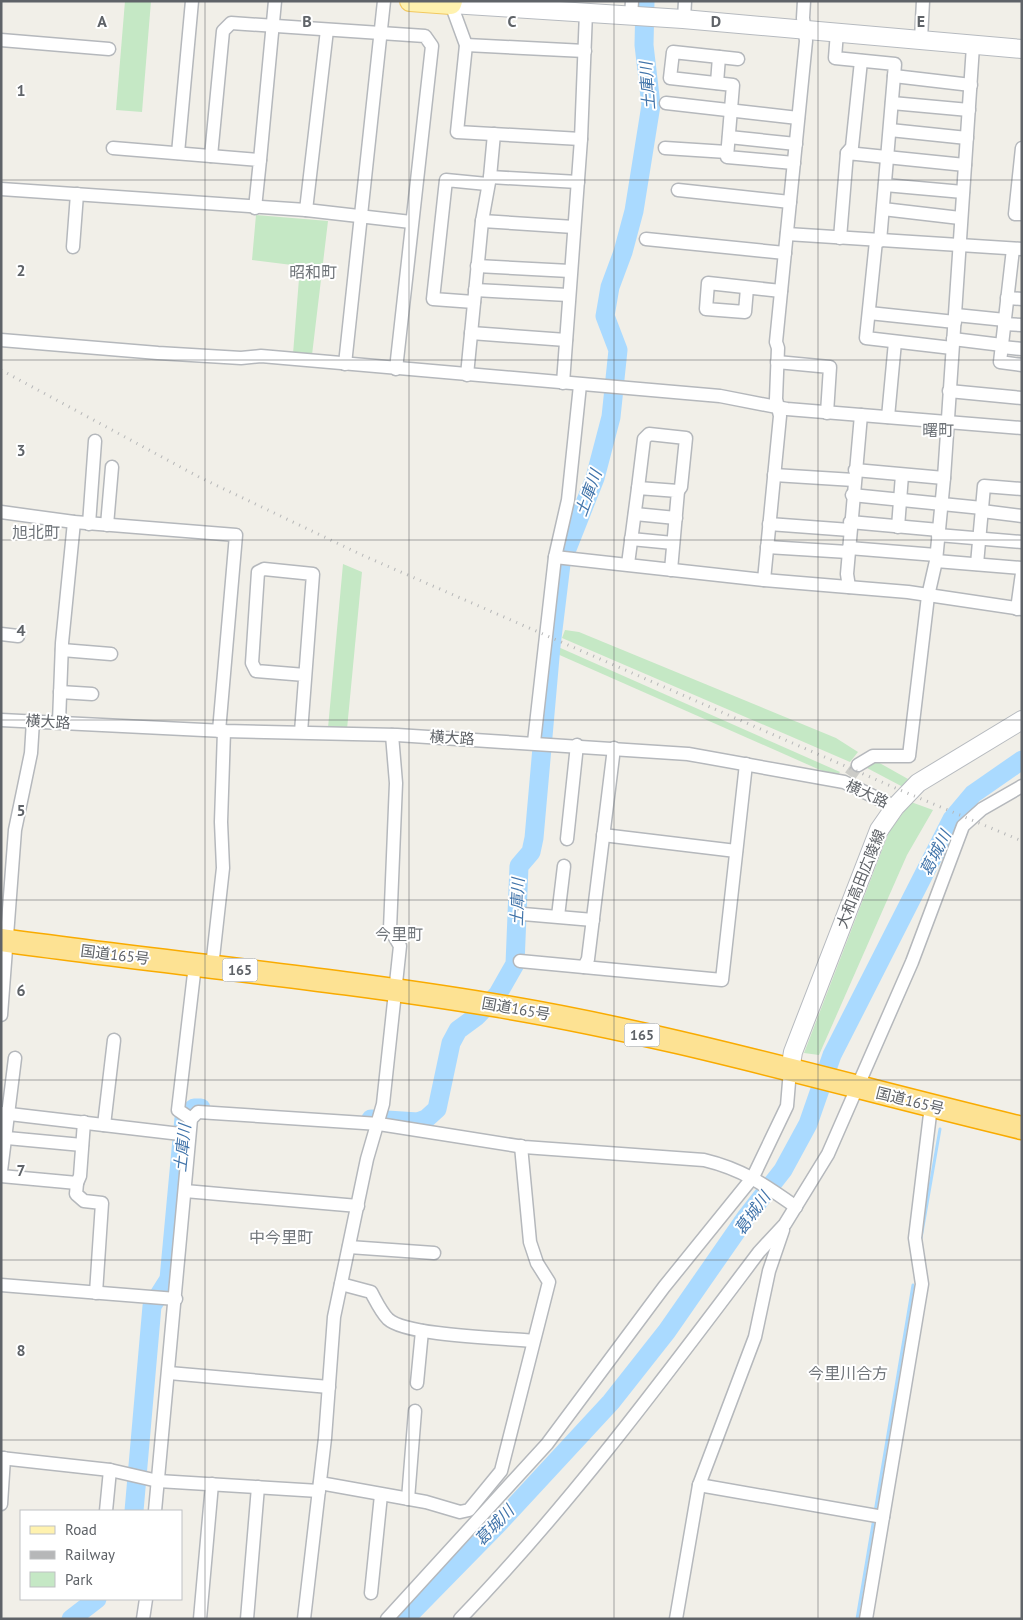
<svg xmlns="http://www.w3.org/2000/svg" width="1023" height="1620" viewBox="0 0 1023 1620" font-family="'PT Sans','Noto Sans JP',sans-serif">
<rect width="100%" height="100%" fill="#f1efe8"/>
<!-- green -->
<g fill="#c5e8c5">
<polygon points="125,1 151,1 142,112 116,110"/>
<polygon points="256,215 328,221 312,355 293,354 300,266 252,260"/>
<polygon points="343,564 362,572 347,729 328,728"/>
<polygon points="565,630 579,632 836,738 858,752 850,762 562,638"/>
<polygon points="556,646 840,772 836,777 555,653"/>
<polygon points="876,761 908,779 903,787 867,768"/>
<polygon points="911,802 933,810 907,855 819,1055 804,1053 889,832"/>
</g>
<g fill="none" stroke-linecap="round" stroke-linejoin="round">
<!-- stream -->
<g stroke="#aadaff" stroke-width="3">
<polyline points="921,1238 940,1129"/>
<polyline points="875,1512 913,1285"/>
<polyline points="857,1619 874,1518"/>
</g>
<!-- river -->
<g stroke="#aadaff" stroke-width="19">
<polyline points="371,1119 418,1122 426,1119 437,1109 451,1043 458,1030 477,1016 498,994 515,964 519,866 531,852 534,838 551,646 561,564 595,478 611,417 618,350 605,316 610,287 623,252 634,211 651,105 644,45 645,1"/>
<polyline points="134,1511 152,1306 169,1279 184,1118 194,1108 201,1108"/>
<polyline points="71,1619 97,1599"/>
<polyline points="405,1619 499,1523 611,1402 667,1331 747,1216 783,1170 808,1124 832,1055 952,819 973,794 1022,760"/>
</g>
<!-- street-tunnel -->
<polyline stroke="#ccccc8" stroke-width="12" stroke-dasharray="12 6" stroke-linecap="butt" points="850,776 858,765"/>
<defs>
<g id="street">
<polyline points="451,4 466,45 457,132 581,139"/>
<polyline points="631,16 632,1"/>
<polyline points="684,19 685,1"/>
<polyline points="837,32 835,58 895,64 880,241"/>
<polyline points="921,39 923,1"/>
<polyline points="1,40 109,49"/>
<polyline points="466,45 585,51"/>
<polyline points="738,59 673,52 670,78 733,85 727,157 794,163"/>
<polyline points="894,76 971,85"/>
<polyline points="717,83 719,57"/>
<polyline points="666,103 798,118"/>
<polyline points="892,103 969,110"/>
<polyline points="890,130 967,138"/>
<polyline points="729,137 796,144"/>
<polyline points="113,148 260,160 255,208"/>
<polyline points="665,148 727,152"/>
<polyline points="1022,148 1015,214 1022,214"/>
<polyline points="178,153 192,1"/>
<polyline points="847,153 852,147 861,61"/>
<polyline points="211,156 223,31 231,23 425,36 432,46 396,369"/>
<polyline points="260,160 275,1"/>
<polyline points="490,177 578,182"/>
<polyline points="885,185 963,192"/>
<polyline points="1,189 306,210 411,222"/>
<polyline points="678,190 790,202"/>
<polyline points="883,209 960,218"/>
<polyline points="306,210 327,30"/>
<polyline points="482,221 574,227"/>
<polyline points="787,234 1022,249"/>
<polyline points="840,238 847,153 965,165"/>
<polyline points="646,239 785,253"/>
<polyline points="876,241 866,338 952,348"/>
<polyline points="73,247 77,194"/>
<polyline points="1013,249 1000,362 1022,365"/>
<polyline points="477,266 570,271"/>
<polyline points="747,288 745,312 706,309 708,283 781,291"/>
<polyline points="475,290 568,295"/>
<polyline points="1007,298 1022,299"/>
<polyline points="474,302 433,299 446,180 487,184"/>
<polyline points="869,313 955,322"/>
<polyline points="956,315 1005,320"/>
<polyline points="1004,324 1022,325"/>
<polyline points="471,333 566,340"/>
<polyline points="953,339 1002,345"/>
<polyline points="1,340 158,353 241,358 261,356 720,396 787,409 1022,428"/>
<polyline points="1002,347 1022,349"/>
<polyline points="777,362 830,367 827,413"/>
<polyline points="345,364 384,1"/>
<polyline points="467,375 482,221 490,177 494,134"/>
<polyline points="563,383 581,139 586,12"/>
<polyline points="949,391 1022,398"/>
<polyline points="888,417 895,342"/>
<polyline points="855,470 944,478"/>
<polyline points="774,475 854,480"/>
<polyline points="638,488 644,439 649,434 686,438 681,487 678,491"/>
<polyline points="852,495 982,508"/>
<polyline points="982,511 1022,516"/>
<polyline points="1,512 74,522 236,535 219,731"/>
<polyline points="635,514 676,518"/>
<polyline points="850,522 939,530"/>
<polyline points="89,524 95,441"/>
<polyline points="769,524 850,530"/>
<polyline points="107,525 112,467"/>
<polyline points="898,527 902,475"/>
<polyline points="938,535 1022,542"/>
<polyline points="631,539 673,543"/>
<polyline points="767,547 848,552"/>
<polyline points="849,548 936,555"/>
<polyline points="555,557 764,580 908,592 1022,609"/>
<polyline points="936,561 1022,568"/>
<polyline points="628,564 638,488 678,491 671,570"/>
<polyline points="977,564 984,486 1022,489"/>
<polyline points="764,580 780,416 776,399 778,348 776,342 806,41 803,18 804,1"/>
<polyline points="849,587 847,574 861,415"/>
<polyline points="1017,609 1022,573"/>
<polyline points="1,634 18,636"/>
<polyline points="62,650 111,654"/>
<polyline points="60,692 92,694"/>
<polyline points="1,720 224,731 397,735 688,754 844,782 895,807"/>
<polyline points="59,722 62,643 74,522"/>
<polyline points="301,732 313,574 264,569 258,572 252,663 256,671 305,675"/>
<polyline points="534,742 555,557 568,500 580,385"/>
<polyline points="858,765 873,756 909,756 928,596 936,561 944,478 973,46"/>
<polyline points="603,835 736,851"/>
<polyline points="567,839 577,745"/>
<polyline points="523,914 593,920"/>
<polyline points="558,916 564,866"/>
<polyline points="520,961 722,980 746,764"/>
<polyline points="212,967 223,868 221,822 224,731"/>
<polyline points="584,967 588,959 614,748"/>
<polyline points="1,1015 15,830 31,753 33,721"/>
<polyline points="1,1113 189,1135"/>
<polyline points="191,1119 178,1110 195,965"/>
<polyline points="104,1125 114,1040"/>
<polyline points="7,1138 82,1145"/>
<polyline points="1,1171 15,1058"/>
<polyline points="1,1176 77,1183 80,1176 84,1122"/>
<polyline points="77,1183 76,1194 84,1201 102,1203 96,1293"/>
<polyline points="185,1191 358,1206"/>
<polyline points="349,1247 434,1253"/>
<path d="M341 1284 371 1292C376 1301 381 1312 388 1319 406 1336 505 1338 533 1341"/>
<polyline points="1,1285 176,1299"/>
<polyline points="169,1373 329,1387"/>
<polyline points="417,1383 422,1331"/>
<polyline points="1,1458 110,1470 158,1481 319,1491"/>
<polyline points="320,1483 426,1502 460,1512 469,1510 501,1471 549,1282 537,1263 530,1242 521,1146"/>
<polyline points="699,1485 883,1517"/>
<polyline points="408,1499 415,1411"/>
<polyline points="1,1504 4,1458"/>
<polyline points="106,1511 110,1470"/>
<path d="M155 1511 191 1119 198 1112 379 1124 524 1147 704 1160C742 1169 765 1185 796 1207"/>
<polyline points="371,1593 381,1495"/>
<polyline points="143,1619 146,1599"/>
<polyline points="200,1619 212,1484"/>
<polyline points="247,1619 258,1487"/>
<polyline points="304,1619 325,1438 334,1317 367,1159 383,1104 400,946 390,929 396,783 392,735"/>
<polyline points="387,1619 547,1444 664,1287 753,1177 787,1106 790,1070"/>
<path d="M460 1619C570 1505 664 1378 759 1252L785 1224 828 1154 912 962 963 826 982 809 1022 786"/>
<polyline points="676,1619 699,1485 755,1337 769,1271 783,1230"/>
<polyline points="866,1619 922,1284 915,1238 931,1106"/>
</g>
<g id="secondary">
<polyline points="451,4 683,19 1022,49"/>
<polyline points="790,1070 793,1052 879,830 895,807 918,783 1022,720"/>
</g>
<polyline id="primary" points="410,1 451,4 452,1"/>
<path id="highway" d="M1 940C165 963 330 978 493 1005 671 1034 846 1086 1022 1128"/>
</defs>
<!-- street casing -->
<use href="#street" stroke="#b5b8bc" stroke-width="15"/>
<!-- secondary casing -->
<use href="#secondary" stroke="#b6babf" stroke-width="20"/>
<!-- primary casing -->
<use href="#primary" stroke="#f2c960" stroke-width="22"/>
<!-- highway casing -->
<use href="#highway" stroke="#f9ab00" stroke-width="25"/>
<!-- street -->
<use href="#street" stroke="#fff" stroke-width="12"/>
<!-- secondary -->
<use href="#secondary" stroke="#fff" stroke-width="18"/>
<!-- primary -->
<use href="#primary" stroke="#fff2af" stroke-width="20"/>
<!-- highway -->
<use href="#highway" stroke="#fde293" stroke-width="22"/>
<!-- rail -->
<polyline stroke="#b6b7b8" stroke-width="3" stroke-dasharray="1 6" stroke-linecap="butt" points="1,370 199,477 362,555 900,790 1022,841"/>
</g>
<!-- grid -->
<path fill="none" stroke="#5f6368" stroke-width="1" stroke-opacity="0.55" d="M205 1V1619M409 1V1619M614 1V1619M818 1V1619M1 180H1022M1 360H1022M1 540H1022M1 720H1022M1 900H1022M1 1080H1022M1 1260H1022M1 1440H1022"/>
<g text-anchor="middle" stroke-width="4" stroke-linejoin="round" paint-order="stroke">
<!-- shield labels -->
<g fill="#fff" stroke="#8f9295" stroke-width="1">
<rect x="222.5" y="958.5" width="35" height="23" rx="4"/>
<rect x="624.5" y="1023.5" width="35" height="23" rx="4"/>
</g>
<g font-size="14" font-weight="bold" fill="#5f6368">
<text x="240" y="975">165</text>
<text x="642" y="1040">165</text>
</g>
<!-- street labels -->
<g font-size="15" fill="#5f6368" stroke="#fff">
<text transform="translate(48 722) rotate(3)" y="5">横大路</text>
<text transform="translate(452 738) rotate(3)" y="5">横大路</text>
<text transform="translate(867 794) rotate(25)" y="5">横大路</text>
<text transform="translate(861 879) rotate(-68)" y="5">大和高田広陵線</text>
<text transform="translate(115 955) rotate(7)" y="5">国道165号</text>
<text transform="translate(516 1009) rotate(10)" y="5">国道165号</text>
<text transform="translate(910 1101) rotate(14)" y="5">国道165号</text>
</g>
<!-- water labels -->
<g font-size="16" font-style="italic" fill="#4174aa" stroke="#fff">
<text transform="translate(647 86) rotate(-94)" y="6">土庫川</text>
<text transform="translate(588 493) rotate(-70)" y="6">土庫川</text>
<text transform="translate(935 853) rotate(-63)" y="6">葛城川</text>
<text transform="translate(517 902) rotate(-88)" y="6">土庫川</text>
<text transform="translate(182 1148) rotate(-84)" y="6">土庫川</text>
<text transform="translate(752 1213) rotate(-54)" y="6">葛城川</text>
<text transform="translate(494 1525) rotate(-46)" y="6">葛城川</text>
</g>
<!-- neighbourhood labels -->
<g font-size="16" fill="#70757a" stroke="#fff">
<text x="313" y="278">昭和町</text>
<text x="938" y="436">曙町</text>
<text x="36" y="538">旭北町</text>
<text x="399" y="940">今里町</text>
<text x="281" y="1243">中今里町</text>
<text x="848" y="1379">今里川合方</text>
</g>
</g>
<g font-size="16" text-anchor="middle" font-weight="bold" fill="#5f6368" stroke="#fff" stroke-width="4" stroke-linejoin="round" paint-order="stroke">
<text x="102" y="27">A</text>
<text x="307" y="27">B</text>
<text x="512" y="27">C</text>
<text x="716" y="27">D</text>
<text x="921" y="27">E</text>
<text x="21" y="96">1</text>
<text x="21" y="276">2</text>
<text x="21" y="456">3</text>
<text x="21" y="636">4</text>
<text x="21" y="816">5</text>
<text x="21" y="996">6</text>
<text x="21" y="1176">7</text>
<text x="21" y="1356">8</text>
</g>
<!-- border -->
<rect width="1023" height="1620" fill="none" stroke="#5f6368" stroke-width="5"/>
<!-- legend -->
<rect x="20" y="1510" width="162" height="90" fill="#ffffff" stroke="#bfc1c3"/>
<rect x="30" y="1526" width="25" height="8" fill="#fff2af" stroke="#bfc1c3"/>
<text x="65" y="1535" font-size="15" fill="#5f6368">Road</text>
<rect x="30" y="1551" width="25" height="8" fill="#b6b7b8" stroke="#bfc1c3"/>
<text x="65" y="1560" font-size="15" fill="#5f6368">Railway</text>
<rect x="30" y="1572" width="25" height="15" fill="#c5e8c5" stroke="#bfc1c3"/>
<text x="65" y="1585" font-size="15" fill="#5f6368">Park</text>
</svg>
